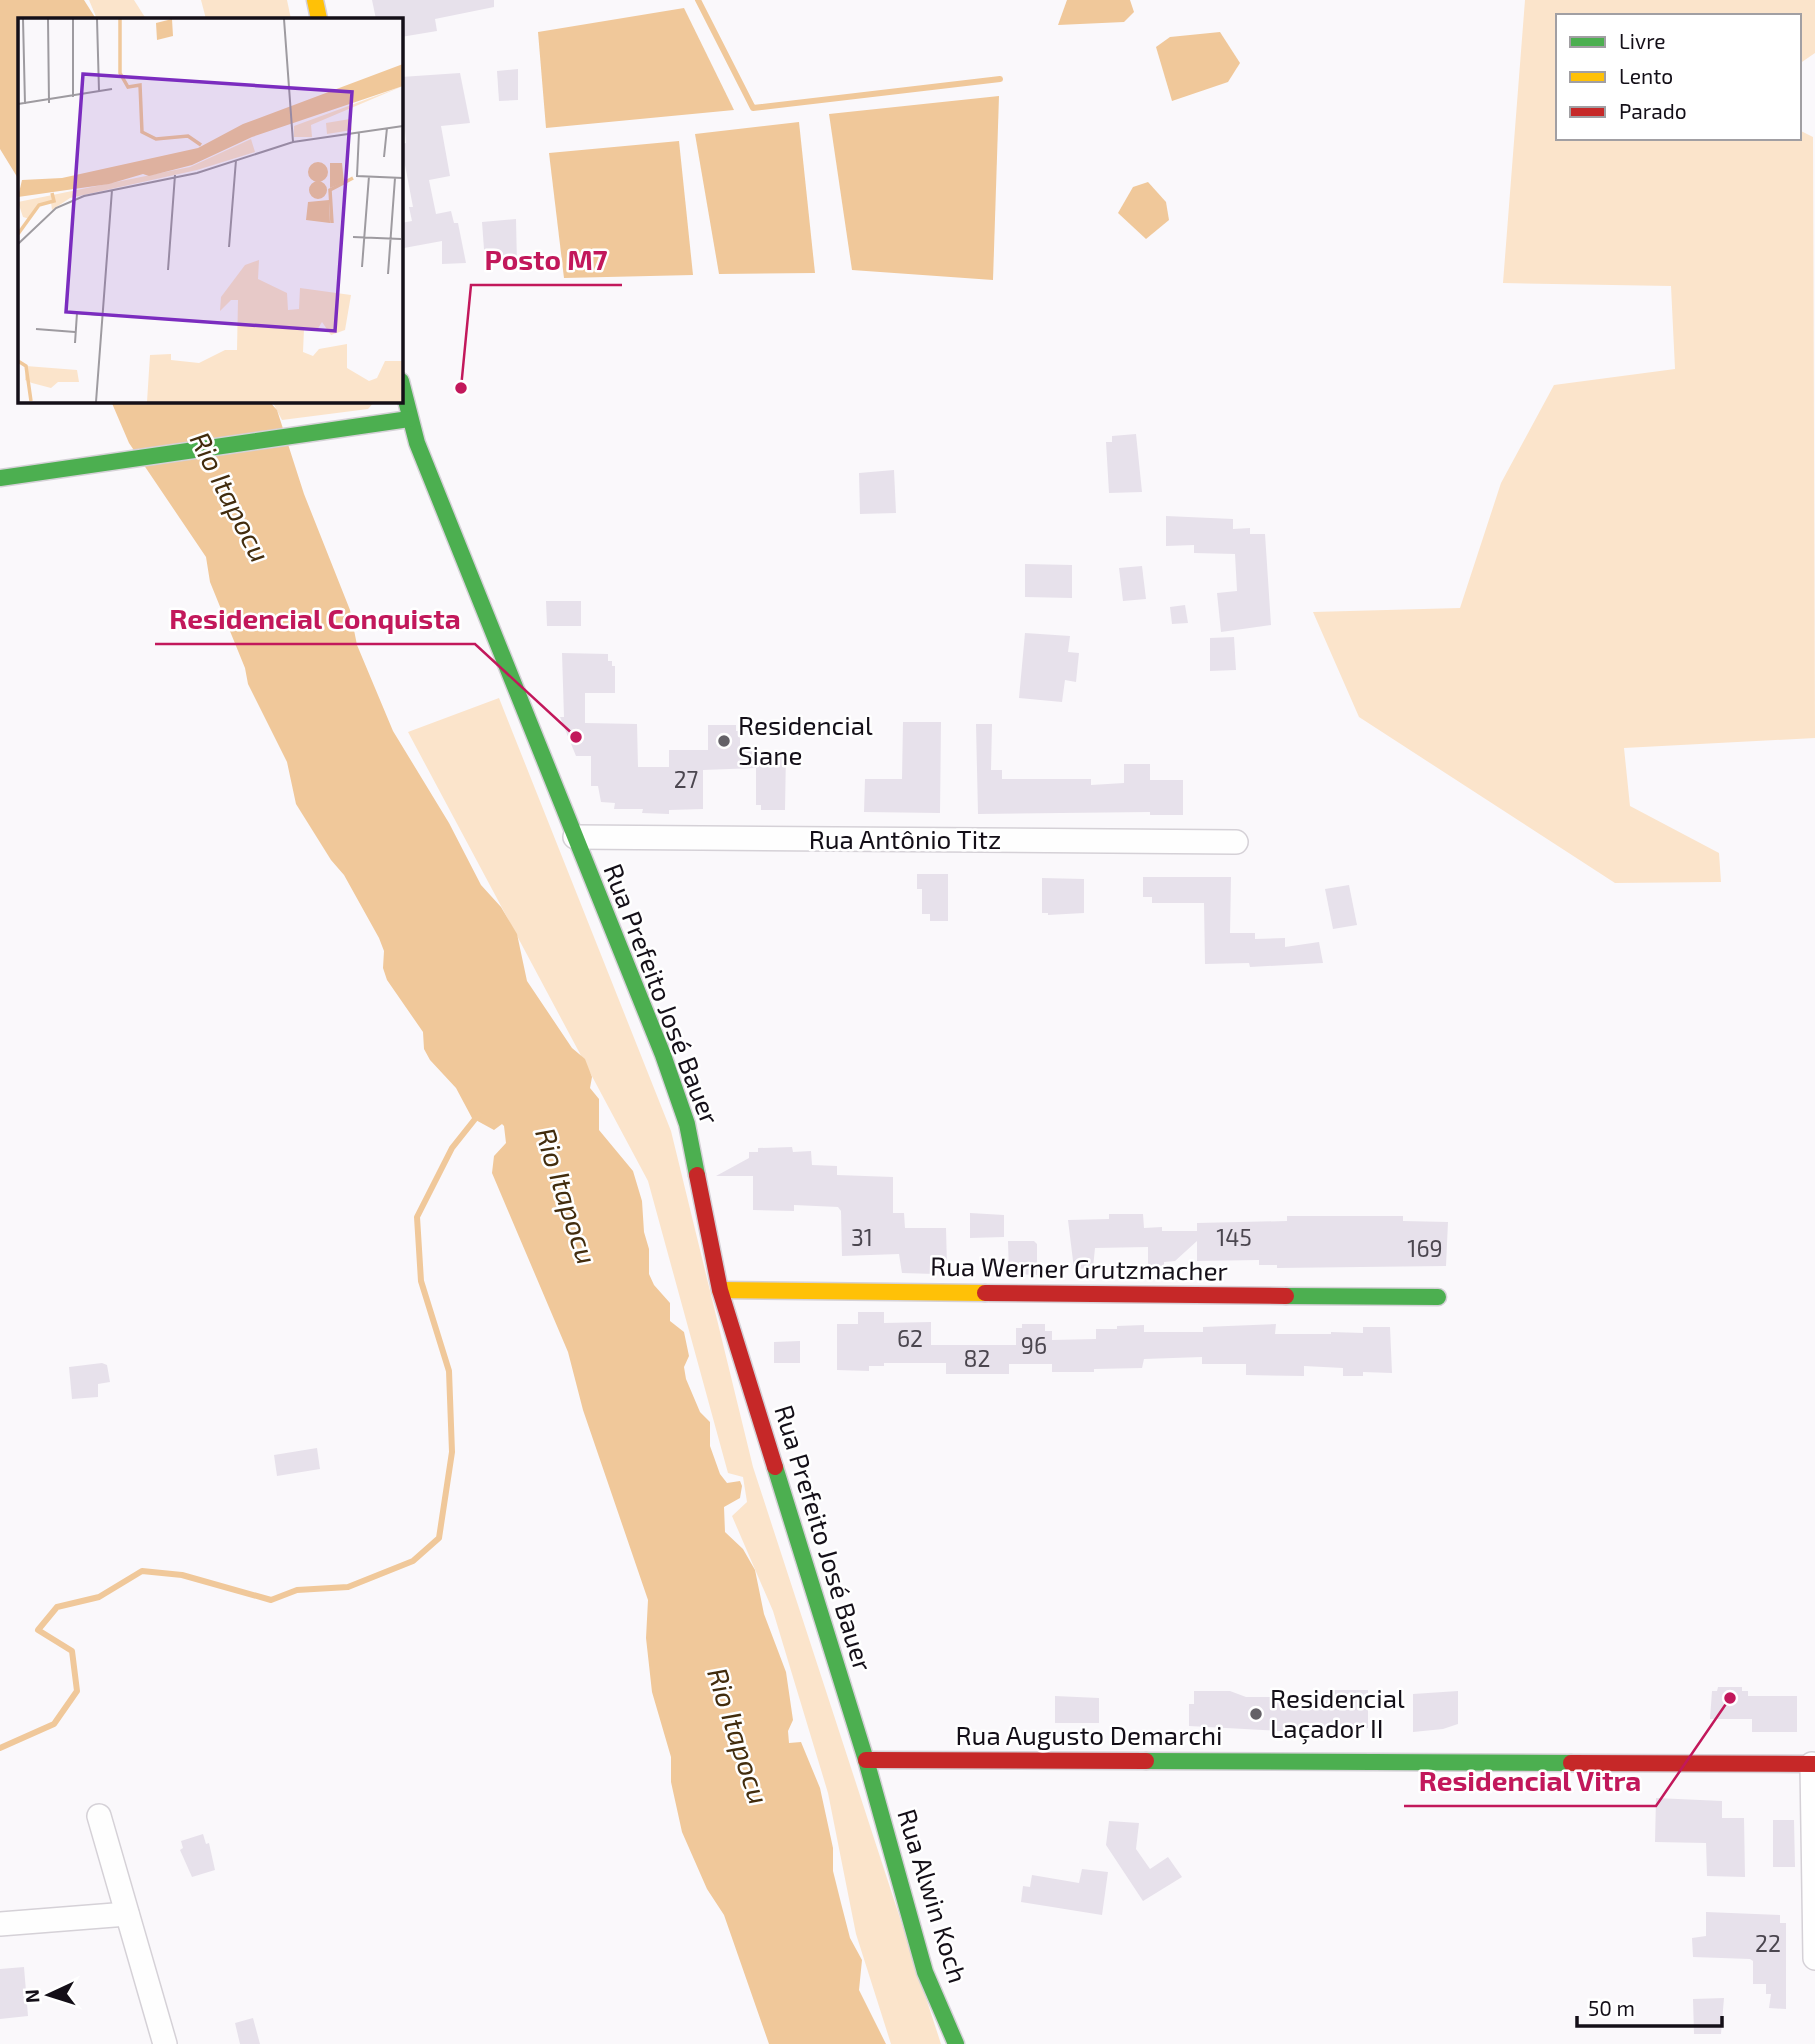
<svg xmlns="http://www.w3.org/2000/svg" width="1815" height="2044" viewBox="0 0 1815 2044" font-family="'Exo 2',sans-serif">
<rect width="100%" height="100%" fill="#faf8fb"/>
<!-- green -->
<g fill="#fbe4cb">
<polygon points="89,0 134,0 146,19 97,19"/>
<polygon points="201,0 287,0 291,19 206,19"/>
<polygon points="1525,0 1815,0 1815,53 1799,64 1799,16 1558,16 1558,138 1799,138 1799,130 1813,137 1815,738 1624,748 1630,806 1719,853 1721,882 1615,883 1359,717 1313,612 1460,608 1501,483 1554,385 1675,369 1671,286 1503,283"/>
<polygon points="272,401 375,401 368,409 282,420"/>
<polygon points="499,698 671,1131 753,1467 941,2044 891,2044 856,1934 828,1793 773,1611 732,1516 747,1502 743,1477 728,1473 648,1181 408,732"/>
</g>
<!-- water -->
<g fill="#f0c89a">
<polygon points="0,0 84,0 96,19 19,19 19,180 0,149"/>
<polygon points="1067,0 1130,0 1134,12 1124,22 1058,25"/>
<polygon points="684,8 734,110 546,128 538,32"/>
<polygon points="1220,32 1240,63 1228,82 1172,101 1156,47 1170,37"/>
<polygon points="999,96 993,280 852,270 829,114"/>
<polygon points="799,122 815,273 719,274 695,134"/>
<polygon points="679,141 693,275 564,278 549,153"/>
<polygon points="1148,182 1166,202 1169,220 1146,239 1118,213 1133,187"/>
<polygon points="111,401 269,401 277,410 304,494 350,610 357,645 393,731 449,823 481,885 501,907 517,934 527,981 572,1048 585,1059 592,1077 590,1088 599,1099 599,1130 633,1171 642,1201 644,1232 649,1249 649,1274 654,1285 670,1303 670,1321 684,1332 689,1356 684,1367 686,1379 700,1412 710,1422 710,1446 720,1474 727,1483 740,1481 742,1486 740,1498 724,1507 725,1532 743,1549 755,1570 764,1614 786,1672 793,1720 788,1731 789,1743 801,1742 820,1788 833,1848 833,1871 841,1903 850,1938 862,1960 859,1990 886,2044 769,2044 724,1915 707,1889 682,1832 671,1782 671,1757 652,1692 646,1638 648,1600 583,1410 568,1352 492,1173 494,1156 506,1143 504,1126 502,1124 494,1130 472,1118 456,1088 430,1060 424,1049 423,1032 387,980 383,968 384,951 379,938 344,875 331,860 296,804 287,762 248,684 245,668 210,582 206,557 129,443"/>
</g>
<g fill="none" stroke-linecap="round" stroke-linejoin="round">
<!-- stream -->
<g stroke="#f0c89a" stroke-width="6">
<polyline points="698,0 753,108 1000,79"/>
<polyline points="0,1748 54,1724 77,1691 72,1651 38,1630 57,1607 99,1597 142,1571 182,1575 271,1600 297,1590 348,1587 413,1561 439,1538 452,1452 449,1371 421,1281 417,1217 452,1148 479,1114"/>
</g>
</g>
<!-- building -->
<g fill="#e7e1eb">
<polygon points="372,0 494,0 494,7 435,19 437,31 401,37 401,19 376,19"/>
<polygon points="518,69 518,100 499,101 497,71"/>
<polygon points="460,73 470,123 441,126 450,176 429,180 436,214 451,211 454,223 458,223 466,263 442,264 442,241 404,248 401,223 412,221 409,207 413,207 401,144 406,143 401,77"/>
<polygon points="516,219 517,264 485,263 482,222"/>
<polygon points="1136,434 1142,492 1109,493 1106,442 1112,442 1112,436"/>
<polygon points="894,470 896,513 860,514 859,473"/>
<polygon points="1166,516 1233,519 1233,529 1250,528 1250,534 1265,534 1271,625 1221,632 1217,593 1237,591 1235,554 1194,553 1194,545 1166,546"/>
<polygon points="1025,564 1072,565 1072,598 1025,597"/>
<polygon points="1142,566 1146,599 1123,601 1119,568"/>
<polygon points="546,601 581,601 581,626 547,626"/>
<polygon points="1185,605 1188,623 1172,624 1170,607"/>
<polygon points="1025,633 1070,636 1068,652 1079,653 1076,682 1065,680 1062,702 1019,698"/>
<polygon points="1234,637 1236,670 1210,671 1210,638"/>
<polygon points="562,653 608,654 608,661 612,661 612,666 615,666 615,693 585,693 585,723 637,724 638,767 669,767 669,750 708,750 708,725 736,725 736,731 740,731 740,750 786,752 785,810 761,810 761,805 756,805 756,768 703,770 703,809 669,810 669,814 642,813 643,809 614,809 615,803 601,802 598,786 591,786 591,756 576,756 560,717 564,717"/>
<polygon points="903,722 941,722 940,813 864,812 865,779 902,779"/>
<polygon points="976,724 992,724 991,770 1002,770 1002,779 1091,779 1091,785 1124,783 1124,764 1150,764 1150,780 1183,780 1183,815 1150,815 1150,812 978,814"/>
<polygon points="917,874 948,874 948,921 930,921 930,914 922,914 922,889 917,889"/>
<polygon points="1143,877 1231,877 1230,933 1255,933 1255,939 1285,938 1285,947 1319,942 1323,963 1250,967 1249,963 1205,964 1204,903 1152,903 1152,897 1143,897"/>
<polygon points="1042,878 1084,879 1084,913 1048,915 1048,913 1042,913"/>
<polygon points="1349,885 1357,925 1333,929 1325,889"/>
<polygon points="792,1147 793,1152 811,1151 812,1165 837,1166 837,1175 893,1177 893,1213 904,1213 905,1228 946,1228 947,1266 935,1266 935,1274 902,1273 899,1254 842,1256 841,1211 838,1207 794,1205 794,1211 753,1210 753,1176 716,1176 749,1158 749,1152 758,1152 758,1148"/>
<polygon points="970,1213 1004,1215 1004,1237 970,1238"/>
<polygon points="1109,1214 1143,1214 1144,1228 1162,1227 1162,1231 1197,1231 1197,1223 1287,1221 1287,1216 1403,1216 1403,1221 1448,1222 1446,1266 1277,1268 1277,1265 1259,1265 1259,1260 1197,1261 1197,1241 1175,1261 1164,1262 1164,1266 1148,1266 1148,1247 1095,1248 1093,1268 1074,1269 1068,1220 1109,1219"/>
<polygon points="1008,1241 1034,1241 1037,1244 1037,1275 1009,1274"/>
<polygon points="858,1312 884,1312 884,1323 931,1322 931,1345 1016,1345 1016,1328 1022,1328 1022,1324 1045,1324 1045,1331 1052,1331 1052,1340 1096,1339 1096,1329 1117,1329 1117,1326 1144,1325 1144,1332 1203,1332 1203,1327 1276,1324 1275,1334 1331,1334 1331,1332 1363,1333 1363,1327 1390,1327 1392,1373 1363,1372 1363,1376 1343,1376 1343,1368 1304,1366 1304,1376 1246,1375 1246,1364 1202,1364 1202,1357 1144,1359 1142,1368 1094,1369 1094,1372 1052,1372 1052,1364 1009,1364 1009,1374 946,1374 946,1363 884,1363 884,1366 869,1366 869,1371 837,1370 837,1324 858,1324"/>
<polygon points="800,1341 800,1363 774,1363 774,1342"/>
<polygon points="102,1363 107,1365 110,1382 98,1384 98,1397 72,1399 69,1367"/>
<polygon points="317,1448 320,1469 277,1476 274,1455"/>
<polygon points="1718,1687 1742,1687 1742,1691 1748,1691 1748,1696 1797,1696 1797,1732 1752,1732 1752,1719 1710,1719 1712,1691 1717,1691"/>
<polygon points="1336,1690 1368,1690 1368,1728 1362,1730 1279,1731 1189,1726 1189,1704 1194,1704 1194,1691 1230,1691 1246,1697 1324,1697 1324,1693"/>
<polygon points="1458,1691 1458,1724 1443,1729 1413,1732 1413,1694"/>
<polygon points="1055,1696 1099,1698 1099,1723 1055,1723"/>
<polygon points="1656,1798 1722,1801 1722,1818 1744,1818 1745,1877 1707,1876 1706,1843 1655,1842"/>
<polygon points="1773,1820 1794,1820 1795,1867 1773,1867"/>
<polygon points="1109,1821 1139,1823 1136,1849 1150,1869 1168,1857 1182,1877 1143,1901 1106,1845"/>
<polygon points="203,1834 206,1844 209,1843 215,1870 192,1877 180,1850 183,1848 181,1841"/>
<polygon points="1082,1869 1108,1872 1102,1915 1021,1902 1023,1886 1030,1887 1032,1875 1079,1883"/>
<polygon points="1706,1912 1780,1915 1780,1923 1786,1923 1786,2009 1769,2008 1771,1994 1766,1994 1766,1984 1753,1984 1753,1961 1750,1959 1693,1957 1692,1938 1706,1936"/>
<polygon points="24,1967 28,2016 0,2019 0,1969"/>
<polygon points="1724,1998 1721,2034 1694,2034 1693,1999"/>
<polygon points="253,2018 260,2044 240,2044 235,2023"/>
</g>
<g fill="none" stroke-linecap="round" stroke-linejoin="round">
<defs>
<g id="street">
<polyline points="575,837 1236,842"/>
<polyline points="1812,1764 1815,1958"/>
<polyline points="99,1816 165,2044"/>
<polyline points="0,1924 127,1914"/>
</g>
<g id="fast">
<polyline points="401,381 417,443 663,1055 687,1124 697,1175"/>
<polyline points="0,478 409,419"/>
<polyline points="1286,1296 1438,1297"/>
<polyline points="775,1467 866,1760 925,1972 956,2044"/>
<polyline points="1146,1761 1571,1763"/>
</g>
<g id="slow">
<polyline points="315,0 319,19"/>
<polyline points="720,1290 985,1293"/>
</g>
<g id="jam">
<polyline points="697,1175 720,1290 775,1467"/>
<polyline points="985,1293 1286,1296"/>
<polyline points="866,1760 1146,1761"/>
<polyline points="1571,1763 1815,1764"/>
</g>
</defs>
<!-- street casing -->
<use href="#street" stroke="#d5d1d7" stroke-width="26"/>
<!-- fast casing -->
<use href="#fast" stroke="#d5d1d7" stroke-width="19"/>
<!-- slow casing -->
<use href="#slow" stroke="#d5d1d7" stroke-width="19"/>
<!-- jam casing -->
<use href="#jam" stroke="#d5d1d7" stroke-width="19"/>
<!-- street -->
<use href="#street" stroke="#fefefe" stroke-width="23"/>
<!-- fast -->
<use href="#fast" stroke="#4caf50" stroke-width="16"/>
<!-- slow -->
<use href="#slow" stroke="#ffc107" stroke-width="16"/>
<!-- jam -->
<use href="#jam" stroke="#c62828" stroke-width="16"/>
</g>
<!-- markers -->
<g fill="#646167" stroke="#fff" stroke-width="2.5">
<circle cx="724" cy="741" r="7"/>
<circle cx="1256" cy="1714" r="7"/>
</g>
<g text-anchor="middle" stroke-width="5" stroke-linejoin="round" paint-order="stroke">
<!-- number labels -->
<g font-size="23" fill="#4b464f">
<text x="686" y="788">27</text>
<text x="862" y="1246">31</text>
<text x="1234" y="1246">145</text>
<text x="1425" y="1257">169</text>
<text x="910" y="1347">62</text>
<text x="1034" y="1354">96</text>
<text x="977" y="1367">82</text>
<text x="1768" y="1952">22</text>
</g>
<!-- poi labels -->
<g font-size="26" fill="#140f18" stroke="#fff" text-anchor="start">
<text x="738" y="735">Residencial<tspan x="738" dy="30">Siane</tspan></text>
<text x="1270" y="1708">Residencial<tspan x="1270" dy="30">Laçador II</tspan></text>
</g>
<!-- street labels -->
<g font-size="26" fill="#140f18" stroke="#fff">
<text x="905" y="849">Rua Antônio Titz</text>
<text transform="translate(661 994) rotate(69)" y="9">Rua Prefeito José Bauer</text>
<text transform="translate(1079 1269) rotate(1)" y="9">Rua Werner Grutzmacher</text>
<text transform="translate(823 1538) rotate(73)" y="9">Rua Prefeito José Bauer</text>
<text x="1089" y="1745">Rua Augusto Demarchi</text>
<text transform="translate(932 1896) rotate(73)" y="9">Rua Alwin Koch</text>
</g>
<!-- water labels -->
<g font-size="28" font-style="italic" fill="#422c0d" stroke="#fff">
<text transform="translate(230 497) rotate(63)" y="10">Rio Itapocu</text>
<text transform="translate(566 1196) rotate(72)" y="10">Rio Itapocu</text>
<text transform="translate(738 1736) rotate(72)" y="10">Rio Itapocu</text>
</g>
</g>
<!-- overview -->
<g transform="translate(18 18)">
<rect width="385" height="385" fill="#faf8fb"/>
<path d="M385 68 293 107 294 119H276V108ZM332 101 334 112 309 116 308 105ZM233 121 237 134 179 152 52 180 34 192 33 184 21 187 12 201 5 199 0 184 172 149ZM241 242 240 261 269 275 270 292 281 291 282 270 333 277 327 312 313 317 304 304 299 312 286 311 285 334 295 338 301 331 329 326V350L351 363 359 360 367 343H385V384H129L132 337 153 336V342L181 345 207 332H219L220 282H213L202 293 203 279 227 247ZM8 348 59 352 61 364H40L33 370 14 365 7 362Z" fill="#fbe4cb"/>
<path d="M154 1 155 18 139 22 138 5ZM385 46V68L234 119 174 147 131 158 125 156 91 166 0 179 4 162 44 160 180 130 225 106ZM290 154a10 10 0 1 1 20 0a10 10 0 1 1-20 0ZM312 145H324L326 164 312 170ZM291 172a9 9 0 1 1 18 0a9 9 0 1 1-18 0ZM311 182 312 205 288 202 290 184Z" fill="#f0c89a"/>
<path fill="none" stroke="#f0c89a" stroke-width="3.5" d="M102 1V55L110 69 122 67 124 114 138 121 170 118 183 127M314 205 312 172 335 160M0 216 21 187 36 183 34 175M0 343 8 348 13 383"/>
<path fill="none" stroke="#9e9ba0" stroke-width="2" d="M5 1 7 86M30 1 31 85M55 1V79M79 1 81 73M266 1 275 124M0 86 94 71M341 114 339 158 385 160M366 139 369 110M335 219 383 221M0 226 38 190 66 178 179 155 275 124 385 108M211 229 218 142M344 249 351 158M150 252 157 157M370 256 377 160M18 311 57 314M57 325 59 295 85 297M78 384 94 172"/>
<path fill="#7b2cbf" fill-opacity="0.15" stroke="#7b2cbf" stroke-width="3.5" d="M65 56 334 74 317 313 48 294Z"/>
<rect width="385" height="385" fill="none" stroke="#140f18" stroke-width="3.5"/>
</g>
<!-- callouts -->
<path fill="none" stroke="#c2185b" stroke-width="2.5" d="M461 388L471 285H622M576 737L475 644H155M1730 1698L1656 1806H1404"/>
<g fill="#c2185b" stroke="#fff" stroke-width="2.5">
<circle cx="461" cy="388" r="7"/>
<circle cx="576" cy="737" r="7"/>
<circle cx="1730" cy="1698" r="7"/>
</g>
<g font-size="28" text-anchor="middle" font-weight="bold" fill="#c2185b" stroke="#fff" stroke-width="5" stroke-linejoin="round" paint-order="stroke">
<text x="546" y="270">Posto M7</text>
<text x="315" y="629">Residencial Conquista</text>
<text x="1530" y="1791">Residencial Vitra</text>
</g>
<!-- legend -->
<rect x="1556" y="14" width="245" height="126" fill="#ffffff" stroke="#a19fa3" stroke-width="2"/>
<rect x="1570" y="37" width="35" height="10" fill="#4caf50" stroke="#a19fa3" stroke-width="2"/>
<text x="1619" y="49" font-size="21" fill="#140f18">Livre</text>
<rect x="1570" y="72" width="35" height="10" fill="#ffc107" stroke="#a19fa3" stroke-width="2"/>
<text x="1619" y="84" font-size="21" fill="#140f18">Lento</text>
<rect x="1570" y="107" width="35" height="10" fill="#c62828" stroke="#a19fa3" stroke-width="2"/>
<text x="1619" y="119" font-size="21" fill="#140f18">Parado</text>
<!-- north arrow -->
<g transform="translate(49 1995) rotate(266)" stroke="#ffffff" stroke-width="5" paint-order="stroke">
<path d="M0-5L12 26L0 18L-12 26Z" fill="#140f18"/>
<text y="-10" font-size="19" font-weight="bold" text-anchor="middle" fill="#140f18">N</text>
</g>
<!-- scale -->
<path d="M1577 2016v10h145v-10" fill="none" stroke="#140f18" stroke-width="3.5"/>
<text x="1588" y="2016" font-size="21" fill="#140f18" stroke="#ffffff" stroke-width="5" paint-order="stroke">50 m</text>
</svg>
